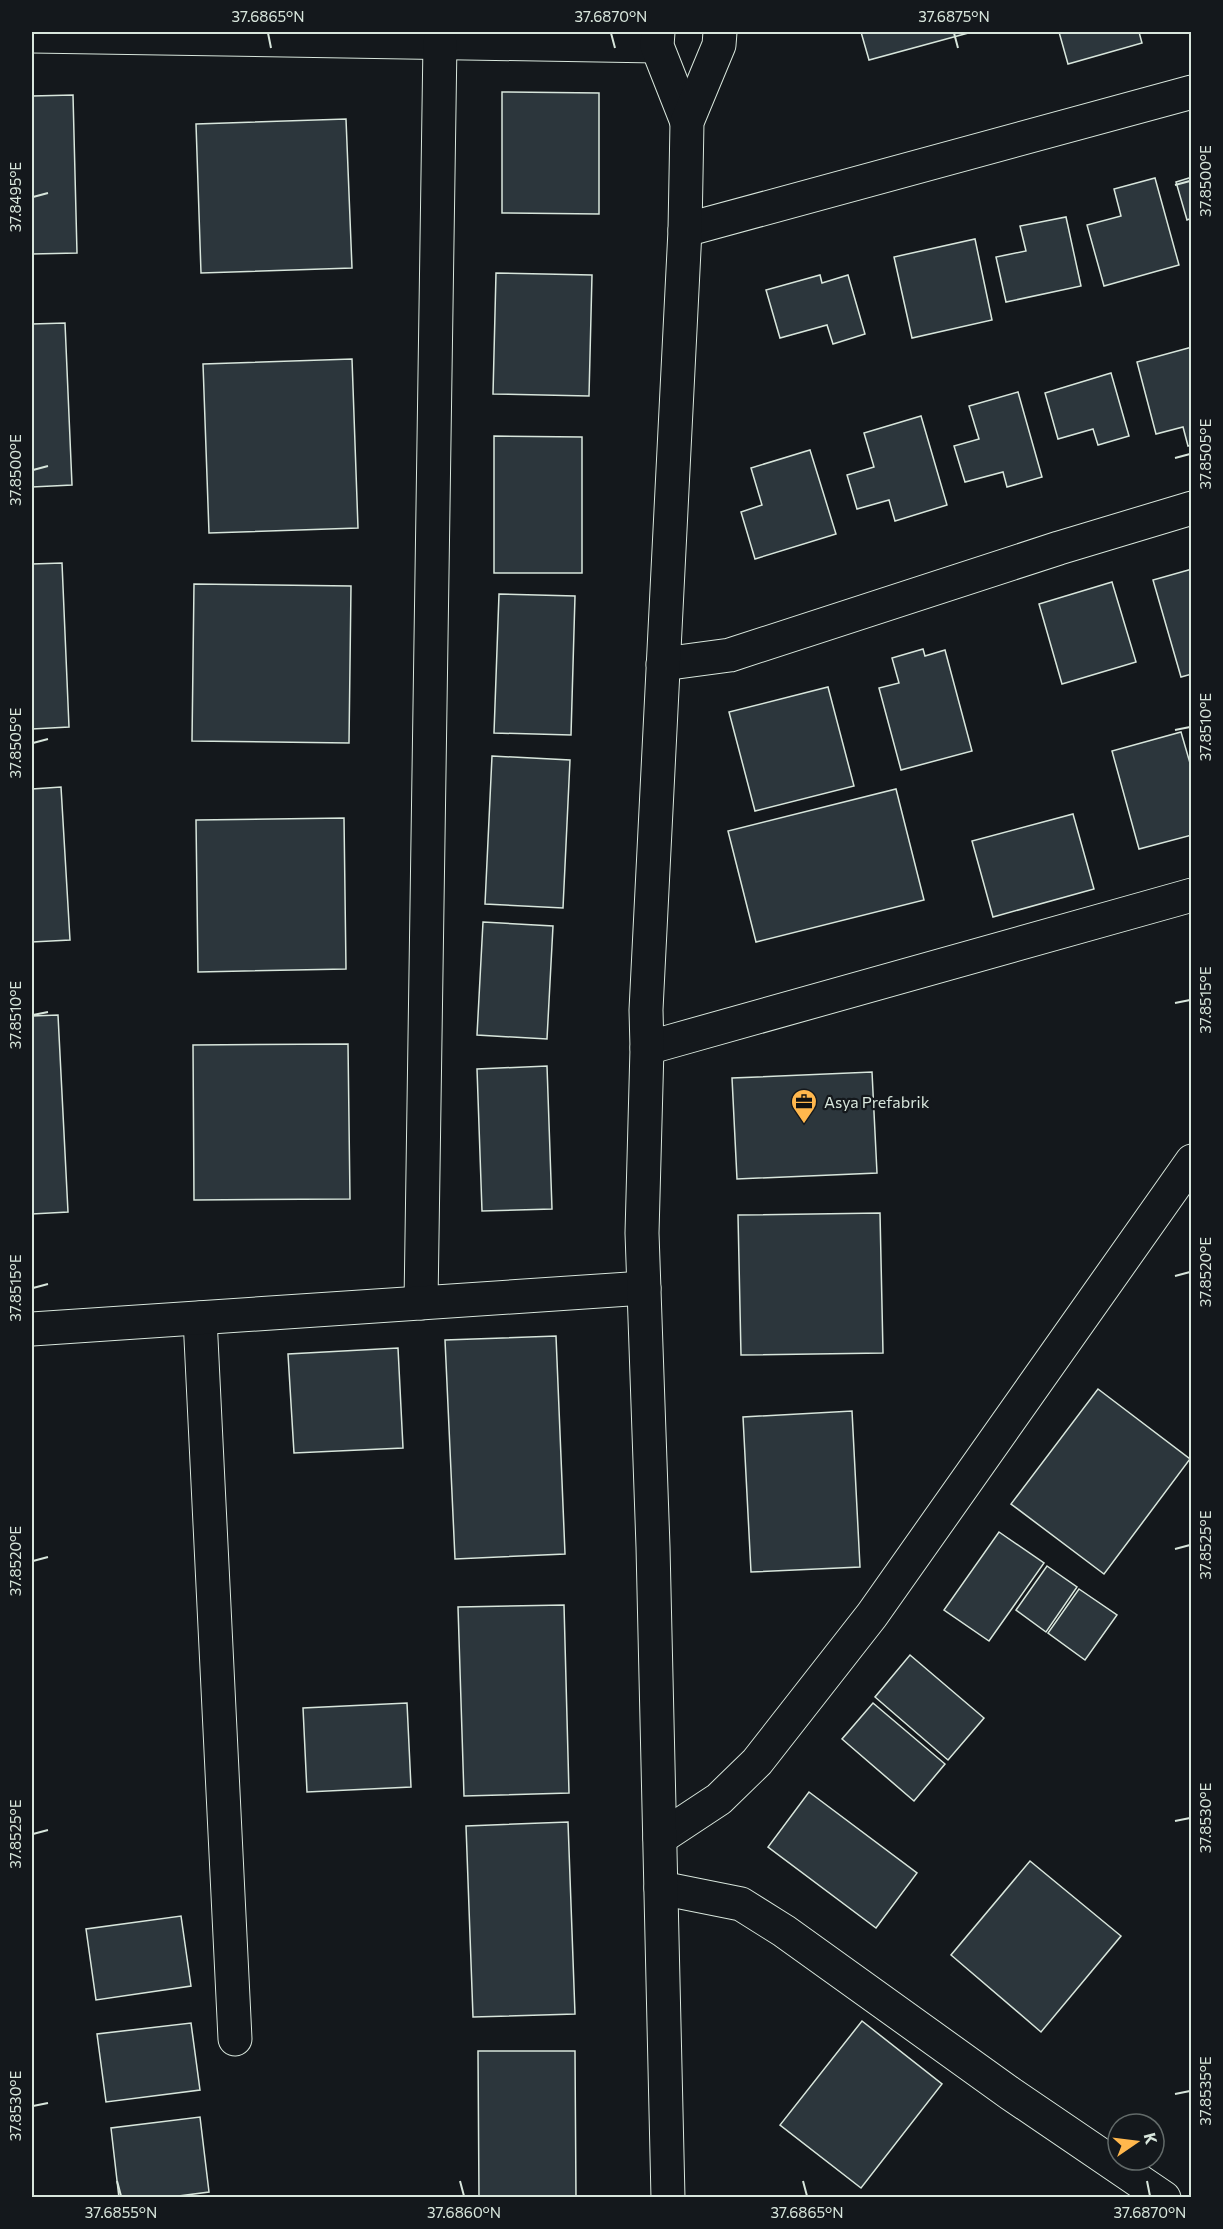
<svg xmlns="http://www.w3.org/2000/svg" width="1223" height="2229" viewBox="0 0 1223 2229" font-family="Commissioner,sans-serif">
<rect width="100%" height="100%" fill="#14181c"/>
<!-- building -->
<g fill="#2c363c" stroke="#d8e6dc" stroke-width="1.5">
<polygon points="861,32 972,32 869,60"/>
<polygon points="1059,32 1139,32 1142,43 1068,64"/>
<polygon points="502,92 599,93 599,214 502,213"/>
<polygon points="73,95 77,253 32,254 32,96"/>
<polygon points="346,119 352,268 201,273 196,124"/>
<polygon points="1192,177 1192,218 1187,220 1176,182"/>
<polygon points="1155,178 1179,265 1104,286 1087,225 1121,216 1114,189"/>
<polygon points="1066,217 1081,286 1006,302 996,257 1026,251 1020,226"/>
<polygon points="975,239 992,320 912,338 894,257"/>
<polygon points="496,273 592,275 589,396 493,394"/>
<polygon points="820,275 822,283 848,275 865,334 833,344 827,325 780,338 766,290"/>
<polygon points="65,323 72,485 32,487 32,324"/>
<polygon points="1192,347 1192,445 1188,446 1183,427 1156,434 1137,362"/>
<polygon points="352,359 358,528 209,533 203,364"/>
<polygon points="1111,373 1129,436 1098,445 1093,429 1058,439 1045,393"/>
<polygon points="1018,392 1042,477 1007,487 1003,472 965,482 954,446 979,439 969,406"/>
<polygon points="921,416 947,505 895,521 889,500 857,509 847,475 874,467 864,433"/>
<polygon points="494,436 582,437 582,573 494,573"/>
<polygon points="810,450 836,534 755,559 741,512 762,505 751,468"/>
<polygon points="62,563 69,727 32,729 32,564"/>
<polygon points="1192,569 1192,674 1181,677 1153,580"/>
<polygon points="1112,582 1136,662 1062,684 1039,604"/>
<polygon points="194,584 351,586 349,743 192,741"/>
<polygon points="499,594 575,596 571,735 494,733"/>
<polygon points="923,649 925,656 945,650 972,751 901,770 879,688 899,683 892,658"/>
<polygon points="828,687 854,786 755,811 729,712"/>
<polygon points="1181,732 1192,770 1192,835 1139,849 1112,751"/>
<polygon points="492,756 570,760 563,908 485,904"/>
<polygon points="61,787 70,940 32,942 32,789"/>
<polygon points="896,789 924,900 756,942 728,831"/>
<polygon points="1073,814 1094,889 993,917 972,841"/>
<polygon points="344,818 346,969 198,972 196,820"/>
<polygon points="483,922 553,926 547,1039 477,1035"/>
<polygon points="58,1015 68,1212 32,1214 32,1016"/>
<polygon points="348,1044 350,1199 194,1200 193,1045"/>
<polygon points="547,1066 552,1209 482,1211 477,1069"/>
<polygon points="872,1072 877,1173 737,1179 732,1078"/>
<polygon points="880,1213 883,1353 741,1355 738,1215"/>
<polygon points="556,1336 565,1554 455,1559 445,1340"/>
<polygon points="398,1348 403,1448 294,1453 288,1354"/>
<polygon points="1098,1389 1190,1459 1104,1574 1011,1504"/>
<polygon points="852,1411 860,1567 751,1572 743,1417"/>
<polygon points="999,1532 1044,1563 989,1641 944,1610"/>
<polygon points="1047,1566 1077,1587 1046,1632 1016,1610"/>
<polygon points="1079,1589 1117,1615 1085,1660 1048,1633"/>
<polygon points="564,1605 569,1793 464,1796 458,1607"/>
<polygon points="910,1655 984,1718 948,1760 875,1697"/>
<polygon points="407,1703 411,1787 307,1792 303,1708"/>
<polygon points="873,1703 945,1764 914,1801 842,1739"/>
<polygon points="809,1792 917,1873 876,1928 768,1847"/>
<polygon points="568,1822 575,2014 473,2017 466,1826"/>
<polygon points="1030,1861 1121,1936 1041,2032 951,1955"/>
<polygon points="181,1916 191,1986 96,2000 86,1929"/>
<polygon points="862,2021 942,2084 861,2188 780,2125"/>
<polygon points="191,2023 200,2090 106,2102 97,2034"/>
<polygon points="478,2051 575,2051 576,2198 479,2198"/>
<polygon points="200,2117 209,2192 163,2198 119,2198 111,2128"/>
</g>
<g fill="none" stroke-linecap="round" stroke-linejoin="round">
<defs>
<g id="minor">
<polyline points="32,36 657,46"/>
<polyline points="685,230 1192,92"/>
<polyline points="663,664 730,655 1059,548 1192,508"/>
<polyline points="647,1048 1192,895"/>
<polyline points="421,1303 440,42"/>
<polyline points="200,1318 235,2039"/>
<polyline points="32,1329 644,1288"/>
<polyline points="660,1838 719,1799 757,1762 872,1615 1192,1161"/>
<polyline points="661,1888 741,1904 784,1931 1011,2094 1164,2198"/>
</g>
<g id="tertiary">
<polyline points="658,32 657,46 687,122"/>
<polyline points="668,2198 653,1547 642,1233 647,1048 646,1010 685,230 687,122 719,45 720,32"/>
</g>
</defs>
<!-- minor casing -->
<use href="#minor" stroke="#d8e6dc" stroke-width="35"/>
<!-- tertiary casing -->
<use href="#tertiary" stroke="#d8e6dc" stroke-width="35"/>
<!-- minor -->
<use href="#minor" stroke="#14181c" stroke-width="33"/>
<!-- tertiary -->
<use href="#tertiary" stroke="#14181c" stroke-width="33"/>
</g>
<!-- ticks -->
<path fill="none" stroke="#d8e6dc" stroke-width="2" d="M268 33 271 48M611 33 615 48M954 33 958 48M1175 185 1190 181M33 197 48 193M1175 458 1190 454M33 470 48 466M1175 730 1190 727M33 743 48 739M1175 1003 1190 1000M33 1015 48 1012M1175 1276 1190 1272M33 1288 48 1284M1175 1549 1190 1545M33 1561 48 1557M1175 1821 1190 1818M33 1834 48 1830M1175 2094 1190 2091M33 2106 48 2103M117 2181 121 2196M460 2181 464 2196M803 2181 807 2196M1147 2181 1150 2196"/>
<!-- icons -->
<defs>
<symbol id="office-pin" viewBox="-11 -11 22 30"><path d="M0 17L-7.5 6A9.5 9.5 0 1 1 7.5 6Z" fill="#ffb74d" stroke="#14181c"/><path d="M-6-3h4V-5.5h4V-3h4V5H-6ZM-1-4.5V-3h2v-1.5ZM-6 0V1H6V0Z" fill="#111"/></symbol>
</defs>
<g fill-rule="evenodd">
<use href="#office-pin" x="789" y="1087" width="30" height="40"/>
</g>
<g text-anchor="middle" stroke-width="4.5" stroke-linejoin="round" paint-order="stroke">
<!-- poi labels -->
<g font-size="16" fill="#d8e6dc" stroke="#14181c" text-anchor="start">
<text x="824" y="1108">Asya Prefabrik</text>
</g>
</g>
<!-- border -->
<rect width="1223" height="2229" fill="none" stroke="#14181c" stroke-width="66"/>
<!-- north arrow -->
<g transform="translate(1136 2142) rotate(76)"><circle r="28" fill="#14181c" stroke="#626a69" stroke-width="1.5"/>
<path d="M0-4.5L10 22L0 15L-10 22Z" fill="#ffb74d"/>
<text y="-9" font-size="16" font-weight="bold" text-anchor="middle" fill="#d8e6dc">K</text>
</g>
<rect x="33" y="33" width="1157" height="2163" fill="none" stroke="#d8e6dc" stroke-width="2"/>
<g font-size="15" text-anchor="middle" fill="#d8e6dc">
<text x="268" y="22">37.6865°N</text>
<text x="611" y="22">37.6870°N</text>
<text x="954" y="22">37.6875°N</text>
<text transform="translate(1206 181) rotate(-90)" y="5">37.8500°E</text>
<text transform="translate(16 197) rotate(-90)" y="5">37.8495°E</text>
<text transform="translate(1206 454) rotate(-90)" y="5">37.8505°E</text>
<text transform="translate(16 470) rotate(-90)" y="5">37.8500°E</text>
<text transform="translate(1206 727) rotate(-90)" y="5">37.8510°E</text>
<text transform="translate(16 743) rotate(-90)" y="5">37.8505°E</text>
<text transform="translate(1206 1000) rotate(-90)" y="5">37.8515°E</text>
<text transform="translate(16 1015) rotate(-90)" y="5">37.8510°E</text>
<text transform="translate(1206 1272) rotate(-90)" y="5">37.8520°E</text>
<text transform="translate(16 1288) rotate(-90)" y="5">37.8515°E</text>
<text transform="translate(1206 1545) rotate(-90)" y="5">37.8525°E</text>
<text transform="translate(16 1561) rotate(-90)" y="5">37.8520°E</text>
<text transform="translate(1206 1818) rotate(-90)" y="5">37.8530°E</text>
<text transform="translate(16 1834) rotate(-90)" y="5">37.8525°E</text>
<text transform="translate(1206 2091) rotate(-90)" y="5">37.8535°E</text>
<text transform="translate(16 2106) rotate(-90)" y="5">37.8530°E</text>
<text x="121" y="2218">37.6855°N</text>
<text x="464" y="2218">37.6860°N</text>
<text x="807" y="2218">37.6865°N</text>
<text x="1150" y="2218">37.6870°N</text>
</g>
</svg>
